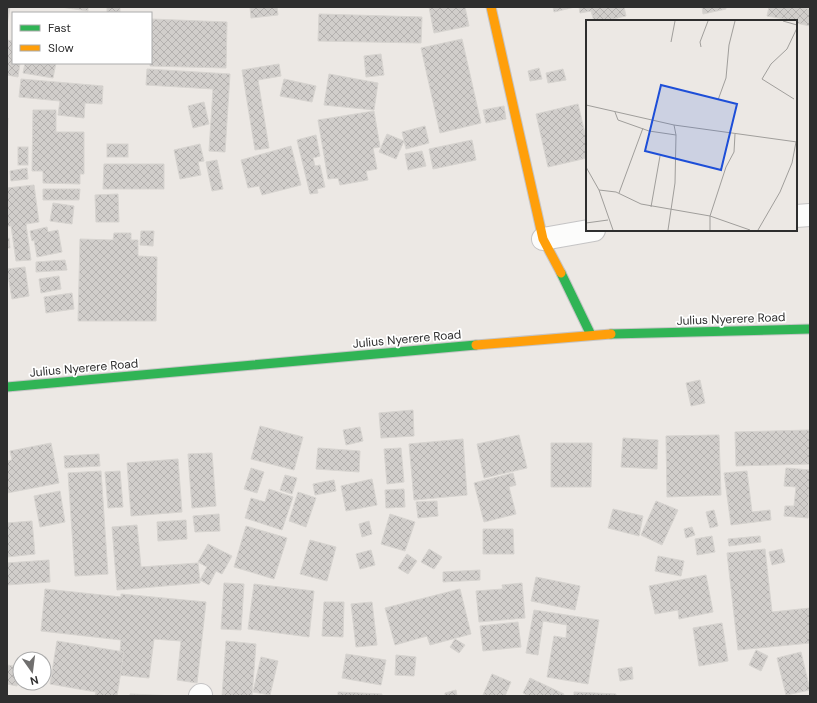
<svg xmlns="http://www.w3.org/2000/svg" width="817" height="703" viewBox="0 0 817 703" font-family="'DM Sans',sans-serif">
<defs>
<pattern id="building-cross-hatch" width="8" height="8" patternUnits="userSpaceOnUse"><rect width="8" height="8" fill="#d1cecb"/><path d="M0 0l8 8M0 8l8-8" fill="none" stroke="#b4b1af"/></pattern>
</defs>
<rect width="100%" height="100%" fill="#ece8e4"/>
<!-- building -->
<g fill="url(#building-cross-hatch)" stroke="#d7d4d0">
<polygon points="7,7 10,7 7,25"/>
<polygon points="61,7 88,7 88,11"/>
<rect x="107" y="7" width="13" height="5"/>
<polygon points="250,7 277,7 278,15 251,18"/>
<polygon points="429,7 465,7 469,26 434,33"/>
<polygon points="553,7 575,7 554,12"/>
<polygon points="579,7 624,7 626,16 604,21 594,21 591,11 580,13"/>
<polygon points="702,7 726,7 726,9 703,14"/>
<polygon points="769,7 801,7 810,9 810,26 796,23 796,21 767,16"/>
<polygon points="319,14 422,17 421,43 318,41"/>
<polygon points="151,19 227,22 226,68 150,66"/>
<polygon points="462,39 481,123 440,133 421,48"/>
<polygon points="7,40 13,41 13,63 20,63 18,77 7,75"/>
<polygon points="381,54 384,75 366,77 364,56"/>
<polygon points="25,63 56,63 53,78 23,73"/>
<polygon points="279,64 281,76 258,80 269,148 255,150 242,70"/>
<polygon points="539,68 542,79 530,81 528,71"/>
<polygon points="147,69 230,74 225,152 209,151 213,89 146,85"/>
<polygon points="563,69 566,80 548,83 546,73"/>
<polygon points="329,74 378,83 374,110 324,105"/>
<polygon points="21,79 103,86 102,104 85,103 84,118 58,115 60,101 19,97"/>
<polygon points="284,79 316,86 312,102 280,96"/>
<polygon points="204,102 209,124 193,128 188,106"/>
<polygon points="578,104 587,142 587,158 548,167 536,114"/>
<polygon points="504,106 506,119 486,123 483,110"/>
<polygon points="33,110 56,110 56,132 84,132 84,174 80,174 80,184 43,183 43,171 32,171"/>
<polygon points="374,111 380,147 373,148 377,169 366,171 368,180 340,185 338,178 328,179 318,120"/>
<polygon points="7,118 8,118 7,146"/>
<polygon points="425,126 429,143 406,149 402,132"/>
<polygon points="387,134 404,141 396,159 379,152"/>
<polygon points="316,135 320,156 313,158 315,166 320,165 325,187 317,189 318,193 310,194 297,140"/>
<polygon points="472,140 476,160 433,169 429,149"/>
<rect x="107" y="144" width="21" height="13"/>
<polygon points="200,144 204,161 198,162 201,175 180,179 174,150"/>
<polygon points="291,146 301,185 262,195 259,186 248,188 241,160"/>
<rect x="18" y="147" width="10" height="18"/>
<polygon points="422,151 426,166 408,170 405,154"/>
<polygon points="217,160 223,189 212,191 206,162"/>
<polygon points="104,164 164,164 164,189 103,189"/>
<polygon points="27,168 28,179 11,181 10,171"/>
<polygon points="34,185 39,222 26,224 31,260 16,261 11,226 7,226 7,186 7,188"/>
<polygon points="43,189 80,189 79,200 43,200"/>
<polygon points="118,194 119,222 96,222 95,195"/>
<polygon points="53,203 74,206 72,224 50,221"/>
<polygon points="47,227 48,232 58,230 62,252 37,257 34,240 32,241 30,231"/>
<polygon points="141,231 154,231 153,246 140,245"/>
<polygon points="114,233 131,233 131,240 138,240 138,256 157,257 156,321 78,321 80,239 113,240"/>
<polygon points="9,238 10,248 7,248 7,239"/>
<polygon points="65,260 67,270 36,272 36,262"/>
<polygon points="25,267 29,296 12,299 7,269"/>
<polygon points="59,276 61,289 41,293 39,279"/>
<polygon points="72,293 74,309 46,313 44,297"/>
<polygon points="700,380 705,403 691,406 686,383"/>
<polygon points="413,410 414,436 381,438 379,413"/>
<polygon points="260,426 303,437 294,470 251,459"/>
<polygon points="360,427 363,441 346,445 343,430"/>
<polygon points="809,430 810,464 736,466 735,432"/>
<polygon points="519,435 527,468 484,478 477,444"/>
<polygon points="719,435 721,495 667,497 666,436"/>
<polygon points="623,438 658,440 657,469 621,467"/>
<polygon points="463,439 467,495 414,500 409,444"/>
<polygon points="51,443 59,483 7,493 7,461 12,460 10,451"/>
<polygon points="551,443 592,443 591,487 551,487"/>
<polygon points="318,448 360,451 359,472 316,469"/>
<polygon points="401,448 404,482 387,484 384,449"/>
<polygon points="212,453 216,506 192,508 188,454"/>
<polygon points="99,454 100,466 65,468 64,456"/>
<polygon points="178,459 182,512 131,516 127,463"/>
<polygon points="251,468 264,472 257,493 244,489"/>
<polygon points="786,468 810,470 808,518 784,516 785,506 794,506 796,487 784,486"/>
<polygon points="101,471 108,574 75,576 68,473"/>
<polygon points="120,471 123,507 108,508 105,472"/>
<polygon points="747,471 752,512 770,510 771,520 731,525 724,473"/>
<polygon points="513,473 516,485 509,487 516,514 484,522 474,483"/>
<polygon points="285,475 297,478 292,494 280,490"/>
<polygon points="372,479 377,505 346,511 341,486"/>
<polygon points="334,480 336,491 315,495 313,484"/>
<polygon points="269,489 293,497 282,530 245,518 251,498 265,502"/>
<polygon points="404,489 405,507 386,508 385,490"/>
<polygon points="60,491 65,522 40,527 34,496"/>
<polygon points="298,492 316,498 306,527 289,521"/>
<polygon points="437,501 438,516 418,518 416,502"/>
<polygon points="656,501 678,510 662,545 641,535"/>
<polygon points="613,509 643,516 639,536 608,528"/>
<polygon points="714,510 718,526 710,528 706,512"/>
<polygon points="219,514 220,531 195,532 193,516"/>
<polygon points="390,514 415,522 405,551 381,544"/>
<polygon points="186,520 187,539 158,541 157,522"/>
<polygon points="32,521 35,554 7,557 7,523"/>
<polygon points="369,521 372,534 362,537 359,524"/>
<polygon points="137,525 141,567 198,563 200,583 117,590 112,527"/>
<polygon points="246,526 287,538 274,579 234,567"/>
<polygon points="692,527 695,535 686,538 684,529"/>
<polygon points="483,529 513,529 514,554 483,554"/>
<polygon points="712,536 715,552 697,555 695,539"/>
<polygon points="760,536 761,542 729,546 728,539"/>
<polygon points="310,540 336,547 327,581 300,574"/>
<polygon points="208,544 232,556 222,574 216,571 209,585 200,580 207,567 198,562"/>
<polygon points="429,549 442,557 434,569 421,562"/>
<polygon points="765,549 772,612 810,608 810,643 738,650 727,553"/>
<polygon points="782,549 785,562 772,565 769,552"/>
<polygon points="371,550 375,565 360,569 356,554"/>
<polygon points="407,554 417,561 408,574 398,568"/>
<polygon points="658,556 684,561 681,576 655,571"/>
<polygon points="49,560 50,582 7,585 7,563"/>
<polygon points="480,570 480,580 443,582 443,572"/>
<polygon points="706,575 713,612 679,619 678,610 655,614 649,586"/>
<polygon points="536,577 580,586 575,610 531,601"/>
<polygon points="224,583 244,584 241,630 221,629"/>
<polygon points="522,583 525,618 479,622 476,591 503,589 502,585"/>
<polygon points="254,584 314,591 309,637 248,629"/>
<polygon points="45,589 121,597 121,594 206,602 197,683 177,680 181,641 154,639 149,678 118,675 121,640 41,631"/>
<polygon points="460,589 471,634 430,645 427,636 395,645 385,608"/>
<polygon points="324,602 344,602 343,637 322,636"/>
<polygon points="372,602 377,645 356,647 351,604"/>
<polygon points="534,610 599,620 588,684 547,677 554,636 566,638 567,625 543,621 538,655 526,653"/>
<polygon points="518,622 521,647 483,651 480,626"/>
<polygon points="722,623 728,661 699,666 693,628"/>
<polygon points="455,639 465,645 459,653 450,647"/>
<polygon points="57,641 124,652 117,696 95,696 96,692 50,684"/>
<polygon points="226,641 256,644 252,696 222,696"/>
<polygon points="756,650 768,656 761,671 749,665"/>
<polygon points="801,652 810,690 786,695 777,658"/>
<polygon points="346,654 386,660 381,685 342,678"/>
<polygon points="396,655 416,657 414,676 395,675"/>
<polygon points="261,657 278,661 270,695 253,692"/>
<polygon points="7,665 20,667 17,686 7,684"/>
<polygon points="632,667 633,679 620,681 618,669"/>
<polygon points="492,674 511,682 505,696 483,695"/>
<polygon points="530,678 564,694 563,696 529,696 523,693"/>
<polygon points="456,690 457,696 445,696 445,693"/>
<polygon points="338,692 382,694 382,696 338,696"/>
<polygon points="574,692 616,694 616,696 574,696"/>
<polygon points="130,694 176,696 130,696"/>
</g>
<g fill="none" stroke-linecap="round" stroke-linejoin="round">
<defs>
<g id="street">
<polyline points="796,216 810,215"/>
<polyline points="543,239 594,230"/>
<polyline points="200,696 201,695"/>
</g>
<g id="fast">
<polyline points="561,273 591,335"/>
<polyline points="611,334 810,329"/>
<polyline points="7,387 476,345"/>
</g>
<g id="slow">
<polyline points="491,7 543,239 561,273"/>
<polyline points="476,345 611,334"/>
</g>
</defs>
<!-- street casing -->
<use href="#street" stroke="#c5c4c5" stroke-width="24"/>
<!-- fast casing -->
<use href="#fast" stroke="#c5c4c5" stroke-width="11"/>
<!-- slow casing -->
<use href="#slow" stroke="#c5c4c5" stroke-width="11"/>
<!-- street -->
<use href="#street" stroke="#fcfcfb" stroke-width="22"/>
<!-- fast -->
<use href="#fast" stroke="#30b455" stroke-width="9"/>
<!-- slow -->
<use href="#slow" stroke="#ff9f0a" stroke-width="9"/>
</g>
<g text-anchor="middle" stroke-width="3.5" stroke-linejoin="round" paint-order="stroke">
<!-- street labels -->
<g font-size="12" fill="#2e2e2e" stroke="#fff">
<text transform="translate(731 319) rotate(-2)" y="4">Julius Nyerere Road</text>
<text transform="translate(407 339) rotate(-5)" y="4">Julius Nyerere Road</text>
<text transform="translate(84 368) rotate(-5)" y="4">Julius Nyerere Road</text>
</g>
</g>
<!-- overview -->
<g transform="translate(586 20)">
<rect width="211" height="211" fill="#ece8e4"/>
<path fill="none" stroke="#a09e9b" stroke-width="1" d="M197 1 211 5M85 22 89 1M115 27 114 22 122 1M208 79 176 59 185 44 201 29 211 8M132 80 140 58 143 25 149 1M0 85 88 105 211 122M29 92 32 100 63 111 90 115M0 147 13 170 30 172 55 184 124 196 164 210M13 170 27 210M33 173 57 108M65 187 74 136M0 203 22 200M82 210 89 163 90 115 88 105M124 210V196L140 147 148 132 149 114M172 210 194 172 206 143 210 122"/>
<path fill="#1d4ed8" fill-opacity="0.15" stroke="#1d4ed8" stroke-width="2" d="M75 65 151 84 135 150 59 131Z"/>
<rect width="211" height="211" fill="none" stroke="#2e2e2e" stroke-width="2"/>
</g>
<!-- border -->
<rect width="817" height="703" fill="none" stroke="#2e2e2e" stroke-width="16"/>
<!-- legend -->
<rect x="12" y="12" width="140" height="52" fill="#ffffff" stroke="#ababab"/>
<rect x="20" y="25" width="20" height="6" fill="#30b455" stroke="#ababab"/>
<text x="48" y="32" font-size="12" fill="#2e2e2e">Fast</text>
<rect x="20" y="45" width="20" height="6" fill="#ff9f0a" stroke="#ababab"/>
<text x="48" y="52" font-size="12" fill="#2e2e2e">Slow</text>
<!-- north arrow -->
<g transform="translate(32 671) rotate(166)"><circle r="19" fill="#ffffff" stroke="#ababab"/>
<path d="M0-3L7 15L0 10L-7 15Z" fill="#706f6e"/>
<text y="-6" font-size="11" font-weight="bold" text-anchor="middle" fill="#2e2e2e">N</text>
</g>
</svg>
